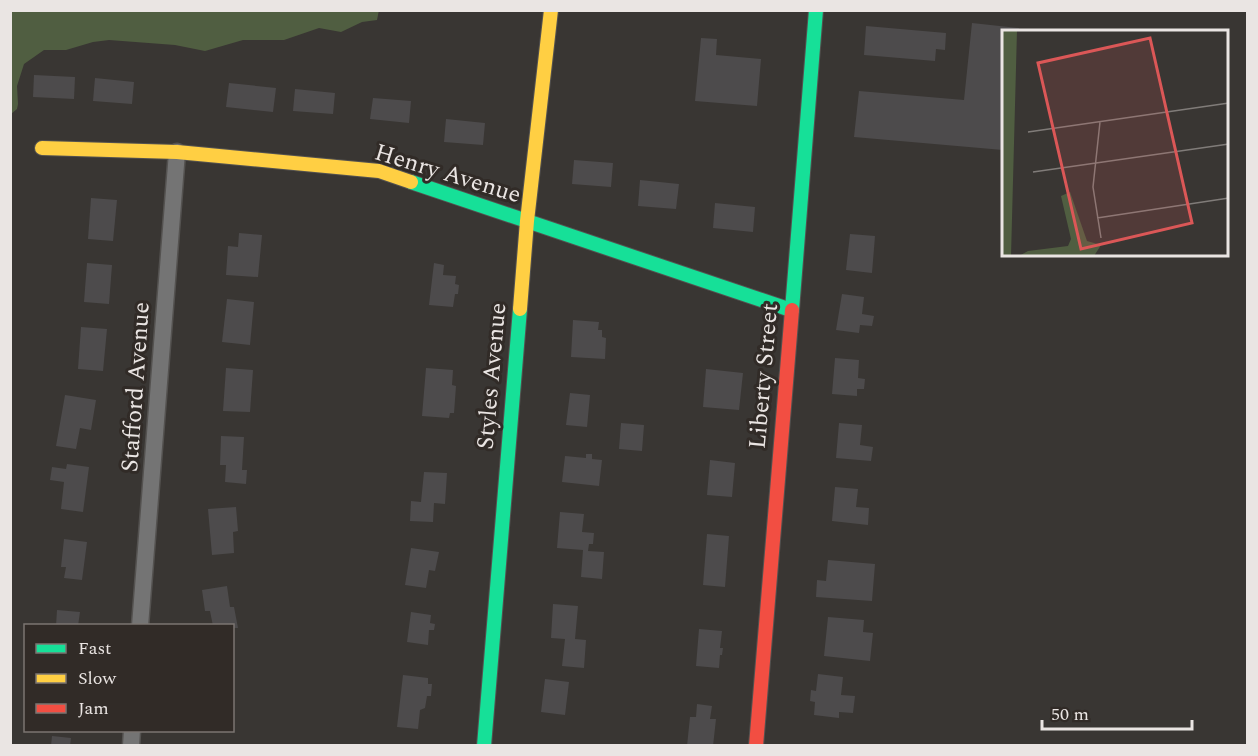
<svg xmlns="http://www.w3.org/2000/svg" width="1258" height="756" viewBox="0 0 1258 756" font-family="Spectral,serif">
<rect width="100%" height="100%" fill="#393633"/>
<!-- green -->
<polygon fill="#505e41" points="11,10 379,10 377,20 362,22 341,32 319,28 284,40 243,40 205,51 175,45 109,40 93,42 66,50 44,50 24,64 17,86 18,104 17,109 11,114"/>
<!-- building -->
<g fill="#4d4b4c">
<polygon points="972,23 1019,28 1018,32 1003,32 1003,150 854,137 859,91 964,100"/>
<polygon points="866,26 946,33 945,50 936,49 935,61 864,55"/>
<polygon points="701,38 717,39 716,55 761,59 757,106 695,101"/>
<polygon points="34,75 75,77 74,99 33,97"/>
<polygon points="95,78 134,82 132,104 93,101"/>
<polygon points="229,83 276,88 273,112 226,107"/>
<polygon points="295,89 335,93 333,114 293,111"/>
<polygon points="373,98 411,101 409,123 370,119"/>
<polygon points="446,119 485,123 483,145 444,142"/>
<polygon points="574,160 613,163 611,187 572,184"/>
<polygon points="640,180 679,184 676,209 638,206"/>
<polygon points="91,198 117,200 113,241 88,239"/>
<polygon points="715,203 755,207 753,232 713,228"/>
<polygon points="239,233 262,235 258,277 226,275 228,246 238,247"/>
<polygon points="850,234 875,236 872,273 846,270"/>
<polygon points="87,263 112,265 109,304 84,302"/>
<polygon points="434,263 444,265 443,275 456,276 455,284 459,285 458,294 455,294 453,307 429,305"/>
<polygon points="842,294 864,297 862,314 874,316 872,326 860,325 859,333 836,330"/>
<polygon points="227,299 254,302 250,345 222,342"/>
<polygon points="573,320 599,322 598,330 602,330 602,337 606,338 605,359 571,357"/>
<polygon points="81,327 107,329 103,371 78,369"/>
<polygon points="835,358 859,360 858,378 865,379 864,389 857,389 857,396 832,394"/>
<polygon points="226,368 253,370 250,412 223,411"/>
<polygon points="426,368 453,370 452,385 456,386 454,413 450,413 449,418 422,416"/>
<polygon points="706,369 743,373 739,410 703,407"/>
<polygon points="570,393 590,395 587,427 566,425"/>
<polygon points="65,395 96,400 91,430 80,428 76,449 56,446"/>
<polygon points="621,423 644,425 642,451 619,449"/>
<polygon points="839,423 862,425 860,445 873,447 871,461 836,458"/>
<polygon points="221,436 244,437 242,470 247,470 246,484 225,482 226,465 220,465"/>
<polygon points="586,454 592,454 592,459 602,460 599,486 562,482 565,456 586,458"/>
<polygon points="710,460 735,463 732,497 707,495"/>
<polygon points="67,464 89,467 83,512 61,509 64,482 50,480 52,467 66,469"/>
<polygon points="424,472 447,473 445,504 434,503 433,522 410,521 411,501 421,502"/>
<polygon points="835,487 858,489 856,507 869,508 868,525 832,521"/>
<polygon points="236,507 238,531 233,532 234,553 212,555 208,509"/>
<polygon points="560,512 584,514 582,532 594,533 593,544 589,544 588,551 604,552 602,579 581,577 583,550 557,548"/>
<polygon points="707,534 729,536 725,587 703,585"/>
<polygon points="64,539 87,542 82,580 64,578 66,567 61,567"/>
<polygon points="411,548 439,552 435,571 429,570 426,588 405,585"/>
<polygon points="828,560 875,564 872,601 816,597 817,580 826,581"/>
<polygon points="227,586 230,607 234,607 238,628 232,628 232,626 213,626 210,611 205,611 202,590"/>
<polygon points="553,604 578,606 575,639 586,640 584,668 562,666 565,639 551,638"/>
<polygon points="57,610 80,612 78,626 56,626"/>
<polygon points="411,612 431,615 430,623 435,624 434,630 429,630 428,645 407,642"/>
<polygon points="828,617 864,620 863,632 873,633 870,661 824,656"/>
<polygon points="699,629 722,631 720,648 723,648 722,655 720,655 719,668 696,666"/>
<polygon points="818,674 843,677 841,695 855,696 853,713 839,712 839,718 814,715 815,702 810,701 811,690 816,691"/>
<polygon points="403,675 428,678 428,684 432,684 431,696 427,696 425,708 420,710 418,729 397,727"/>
<polygon points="545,679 569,682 565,715 541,712"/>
<polygon points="697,704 712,706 710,719 716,719 713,746 687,746 690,717 696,717"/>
<polygon points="52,736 71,738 70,746 51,746"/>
</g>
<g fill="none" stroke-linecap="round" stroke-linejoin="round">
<defs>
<g id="street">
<polyline points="140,626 177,152"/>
<polyline points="131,746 132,730"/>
</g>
<g id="fast">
<polyline points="411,182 791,310"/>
<polyline points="792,310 816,10"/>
<polyline points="484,746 520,309"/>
</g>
<g id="slow">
<polyline points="42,148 177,152 379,171 411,182"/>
<polyline points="520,309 527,221 551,10"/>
</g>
<polyline id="jam" points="756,746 792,310"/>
</defs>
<!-- street casing -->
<use href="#street" stroke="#545250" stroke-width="19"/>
<!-- fast casing -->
<use href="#fast" stroke="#545250" stroke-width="16"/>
<!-- slow casing -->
<use href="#slow" stroke="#545250" stroke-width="16"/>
<!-- jam casing -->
<use href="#jam" stroke="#545250" stroke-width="16"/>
<!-- street -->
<use href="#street" stroke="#747474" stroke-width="16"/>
<!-- fast -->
<use href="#fast" stroke="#16e098" stroke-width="14"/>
<!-- slow -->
<use href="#slow" stroke="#ffcf43" stroke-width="14"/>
<!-- jam -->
<use href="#jam" stroke="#f24e42" stroke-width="14"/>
</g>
<g text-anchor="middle" stroke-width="6" stroke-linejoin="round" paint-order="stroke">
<!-- street labels -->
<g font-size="24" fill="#eae5e3" stroke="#312b27">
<text transform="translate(448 173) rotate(17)" y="8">Henry Avenue</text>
<text transform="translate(491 376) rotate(-85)" y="8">Styles Avenue</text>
<text transform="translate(763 376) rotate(-85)" y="8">Liberty Street</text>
<text transform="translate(135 387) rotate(-86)" y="8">Stafford Avenue</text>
</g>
</g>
<!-- overview -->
<g transform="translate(1002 30)">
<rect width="226" height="226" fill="#393633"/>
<path d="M0 0H15L9 226H0ZM68 162 85 211 99 215 92 226H17L26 221 66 216 69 209 59 166Z" fill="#505e41"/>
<path fill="none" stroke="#807c79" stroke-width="1.5" d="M98 92 91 157 99 208M26 102 227 73M31 142 227 114M95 188 227 168"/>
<path fill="#db5757" fill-opacity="0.15" stroke="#db5757" stroke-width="3" d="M148 8 190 193 79 219 36 33Z"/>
<rect width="226" height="226" fill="none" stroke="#eae5e3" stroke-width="3"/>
</g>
<!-- border -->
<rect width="1258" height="756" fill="none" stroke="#eae5e3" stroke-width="24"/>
<!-- legend -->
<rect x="24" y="624" width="210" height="108" fill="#312b27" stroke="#7b7572" stroke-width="1.5"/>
<rect x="36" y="644" width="30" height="9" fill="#16e098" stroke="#7b7572" stroke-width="1.5"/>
<text x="78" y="654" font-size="18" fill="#eae5e3">Fast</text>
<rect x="36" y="674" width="30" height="9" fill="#ffcf43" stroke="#7b7572" stroke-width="1.5"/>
<text x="78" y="684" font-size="18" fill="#eae5e3">Slow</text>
<rect x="36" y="704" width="30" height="9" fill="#f24e42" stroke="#7b7572" stroke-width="1.5"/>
<text x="78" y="714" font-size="18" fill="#eae5e3">Jam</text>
<!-- scale -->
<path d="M1042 720v9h150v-9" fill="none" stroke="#eae5e3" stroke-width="3"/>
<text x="1051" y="720" font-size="18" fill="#eae5e3" stroke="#312b27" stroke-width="4.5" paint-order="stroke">50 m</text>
</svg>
